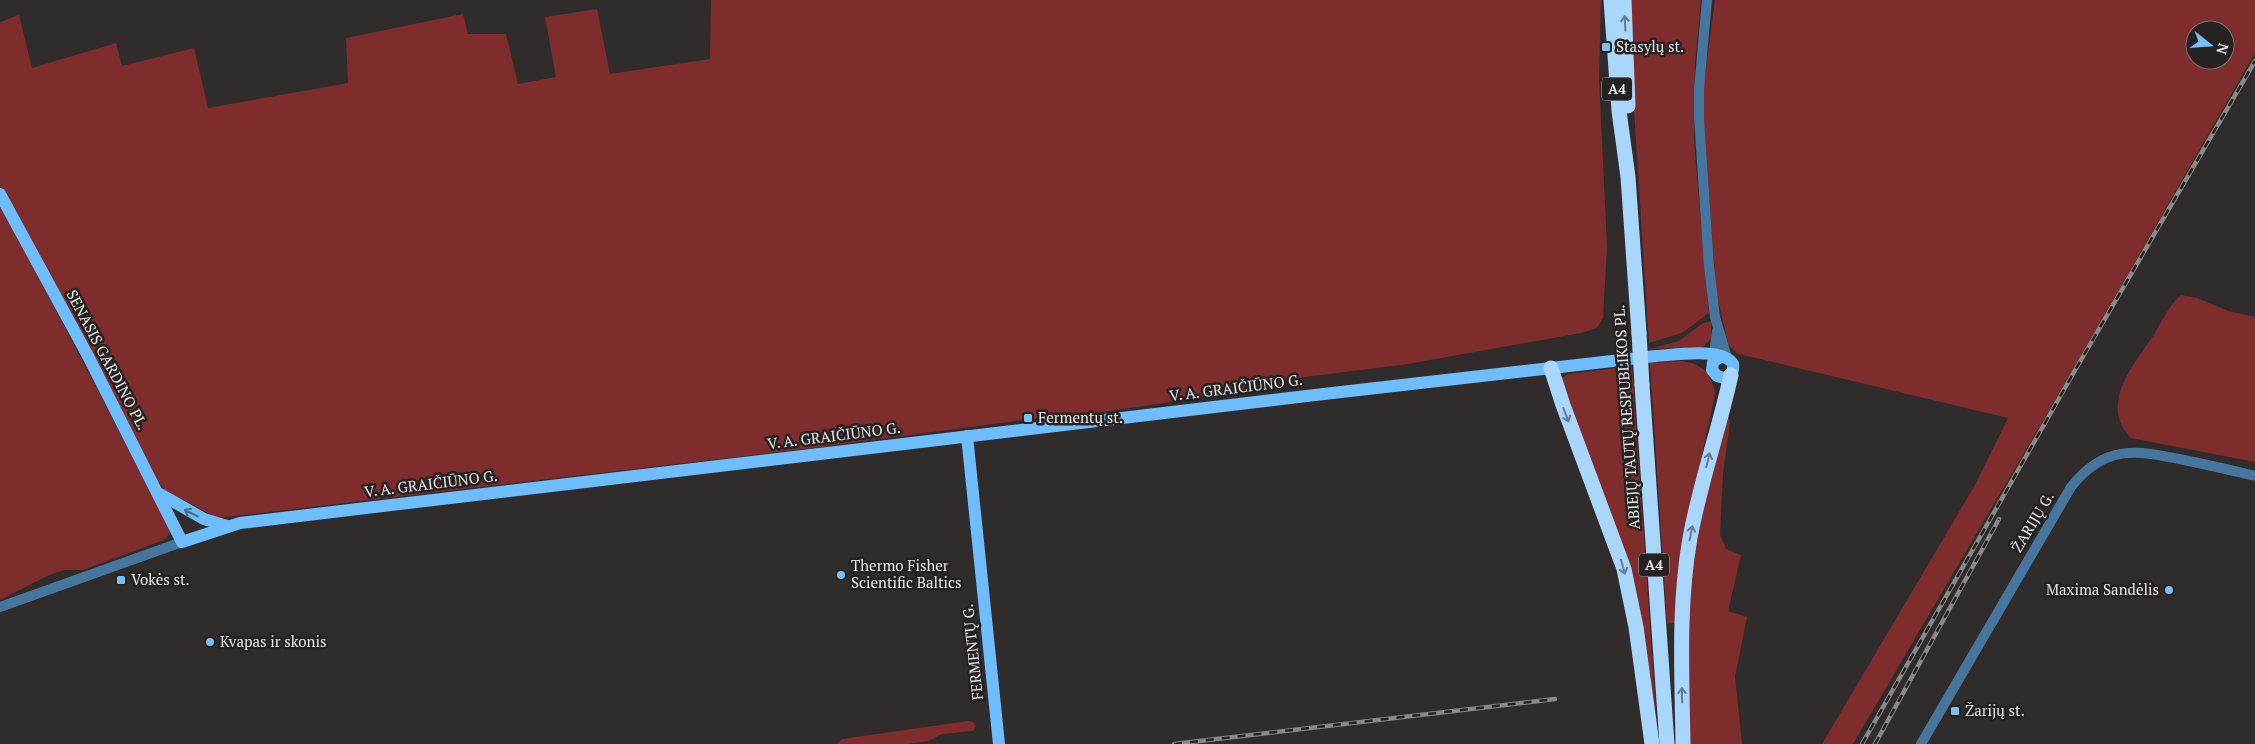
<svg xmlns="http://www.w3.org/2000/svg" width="2255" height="744" viewBox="0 0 2255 744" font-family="'PT Serif',serif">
<rect width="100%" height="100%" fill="#302c2c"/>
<!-- green -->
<g fill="#7e2c2c" fill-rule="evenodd">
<polygon points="711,0 1601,0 1599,78 1607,246 1603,318 1597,328 1581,333 1408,364 1297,378 1282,386 1075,416 1053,416 812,448 217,518 165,490 157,480 92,353 0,185 0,22 19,15 32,68 116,43 122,66 194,48 208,108 348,83 346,38 463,14 468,34 506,34 518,84 556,77 545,17 597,9 610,74 710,59"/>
<polygon points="1627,0 1701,0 1695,64 1694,142 1709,313 1682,333 1649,343"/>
<path d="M1715 0H2255V53L2078 361 1853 744H1822L1975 485 2008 418 1743 355 1736 353 1728 344 1716 291 1704 119V83ZM2195 30H2225V60H2195Z"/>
<polygon points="0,203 169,527 170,533 164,540 83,570 65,570 49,575 0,600"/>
<path d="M2181 295 2197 298 2228 311 2255 317V462L2131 438C2098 404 2135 363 2155 333 2162 321 2170 304 2181 295Z"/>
<polygon points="1711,321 1711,339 1703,347 1649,349 1679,341 1703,323"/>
<path d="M1682 361C1702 364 1712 373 1715 394L1690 510 1675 623 1667 624 1650 363Z"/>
<polygon points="1632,366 1657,727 1655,728 1645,647 1561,379 1568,374"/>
<polygon points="1727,414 1730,423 1723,473 1720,535 1726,549 1741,555 1728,611 1747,617 1735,677 1742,744 1689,744 1687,604 1701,508"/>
<polygon points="968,721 973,722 976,726 973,731 942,734 928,741 908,744 837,744 842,739"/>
</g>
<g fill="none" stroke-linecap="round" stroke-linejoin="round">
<!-- minor -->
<g stroke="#46769e" stroke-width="10">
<polyline points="1707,0 1699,89 1699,118 1709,266 1715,317 1727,358"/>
<polyline points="1713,362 1717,331"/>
<polyline points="0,607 182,542"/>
<path d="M1921 744 2071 487C2105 444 2136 450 2184 460 2208 465 2231 470 2255 476"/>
</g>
<!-- major -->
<g stroke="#6dbdff" stroke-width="12">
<path d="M0 194 88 356 182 542 240 523 1315 395 1656 356C1674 355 1723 347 1733 364 1734 372 1731 376 1724 378L1717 376 1712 370 1713 362 1720 357"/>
<polyline points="967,436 999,744"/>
<polyline points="160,494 204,519 227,526"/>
</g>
<!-- highway -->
<g stroke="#a9d6fd" stroke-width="15">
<polyline points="1611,0 1619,111 1628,177 1639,333"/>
<polyline points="1624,0 1628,106"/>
<polyline points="1551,368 1563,405 1624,569 1636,627 1652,744"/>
<polyline points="1642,385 1667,744"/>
<path d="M1683 744C1682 675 1678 606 1690 538 1700 483 1719 430 1731 375"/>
</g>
<defs>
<g id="rail">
<polyline points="1174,744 1555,699"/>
<polyline points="1862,744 2074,372 2255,61"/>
<polyline points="1875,744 1999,519"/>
</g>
</defs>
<!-- rail casing -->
<use href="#rail" stroke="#8b8888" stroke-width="4.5"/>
<!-- rail -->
<use href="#rail" stroke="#262222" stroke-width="2.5" stroke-dasharray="8" stroke-linecap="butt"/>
<!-- highway-bridge -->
<polyline stroke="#a9d6fd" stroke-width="15" points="1639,333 1642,385"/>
</g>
<!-- one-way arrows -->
<defs><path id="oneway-shaft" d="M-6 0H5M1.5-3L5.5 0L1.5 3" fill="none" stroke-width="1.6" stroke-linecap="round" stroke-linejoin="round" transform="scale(1.25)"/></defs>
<g stroke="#687c90">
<use href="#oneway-shaft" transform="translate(1625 23) rotate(-93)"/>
<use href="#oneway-shaft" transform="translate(1566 415) rotate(69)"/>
<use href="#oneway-shaft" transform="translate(1708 460) rotate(-76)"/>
<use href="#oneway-shaft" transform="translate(1691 533) rotate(-79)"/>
<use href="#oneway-shaft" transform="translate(1623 567) rotate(74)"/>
<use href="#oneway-shaft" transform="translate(1682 695) rotate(-91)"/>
</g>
<use stroke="#466885" href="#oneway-shaft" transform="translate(191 513) rotate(-153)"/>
<!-- markers -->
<g fill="#7abef8" stroke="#262222" stroke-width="2">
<rect x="1601" y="42" width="10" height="10" rx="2.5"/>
<rect x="1023" y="413" width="10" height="10" rx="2.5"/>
<circle cx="841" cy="575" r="5"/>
<rect x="116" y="575" width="10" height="10" rx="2.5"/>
<circle cx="2169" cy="590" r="5"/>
<circle cx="210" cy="642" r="5"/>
<rect x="1950" y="706" width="10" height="10" rx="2.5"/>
</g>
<g text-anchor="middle" stroke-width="5" stroke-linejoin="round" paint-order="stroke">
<!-- shield labels -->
<g fill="#262222" stroke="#aeabab" stroke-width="1">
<rect x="1602" y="77.5" width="30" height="23" rx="4"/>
<rect x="1639" y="553.5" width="30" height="23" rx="4"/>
</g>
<g font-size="14" font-weight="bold" fill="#e9e6e6">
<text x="1617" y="94">A4</text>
<text x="1654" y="570">A4</text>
</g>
<!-- poi labels -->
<g font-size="15" fill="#e9e6e6" stroke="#262222" text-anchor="start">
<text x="1616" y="52">Stasylų st.</text>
<text x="1038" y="423">Fermentų st.</text>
<text x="851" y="571">Thermo Fisher<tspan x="851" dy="17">Scientific Baltics</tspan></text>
<text x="131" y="585">Vokės st.</text>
<text x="2159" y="595" text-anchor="end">Maxima Sandėlis</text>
<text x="220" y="647">Kvapas ir skonis</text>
<text x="1965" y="716">Žarijų st.</text>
</g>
<!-- street labels -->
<g font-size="15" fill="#e9e6e6" stroke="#262222">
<text transform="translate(107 360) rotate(62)" y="5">SENASIS GARDINO PL.</text>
<text transform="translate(1236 388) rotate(-7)" y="5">V. A. GRAIČIŪNO G.</text>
<text transform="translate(1627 417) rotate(-94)" y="5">ABIEJŲ TAUTŲ RESPUBLIKOS PL.</text>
<text transform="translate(834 436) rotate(-7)" y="5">V. A. GRAIČIŪNO G.</text>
<text transform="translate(431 484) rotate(-7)" y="5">V. A. GRAIČIŪNO G.</text>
<text transform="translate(2033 522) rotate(-59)" y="5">ŽARIJŲ G.</text>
<text transform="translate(973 652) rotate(-96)" y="5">FERMENTŲ G.</text>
</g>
</g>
<!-- north arrow -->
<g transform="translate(2210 45) rotate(107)"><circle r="24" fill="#262222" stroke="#747070"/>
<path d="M0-4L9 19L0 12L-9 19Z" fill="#7abef8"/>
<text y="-8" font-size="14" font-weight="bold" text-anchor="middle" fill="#e9e6e6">N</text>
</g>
</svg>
